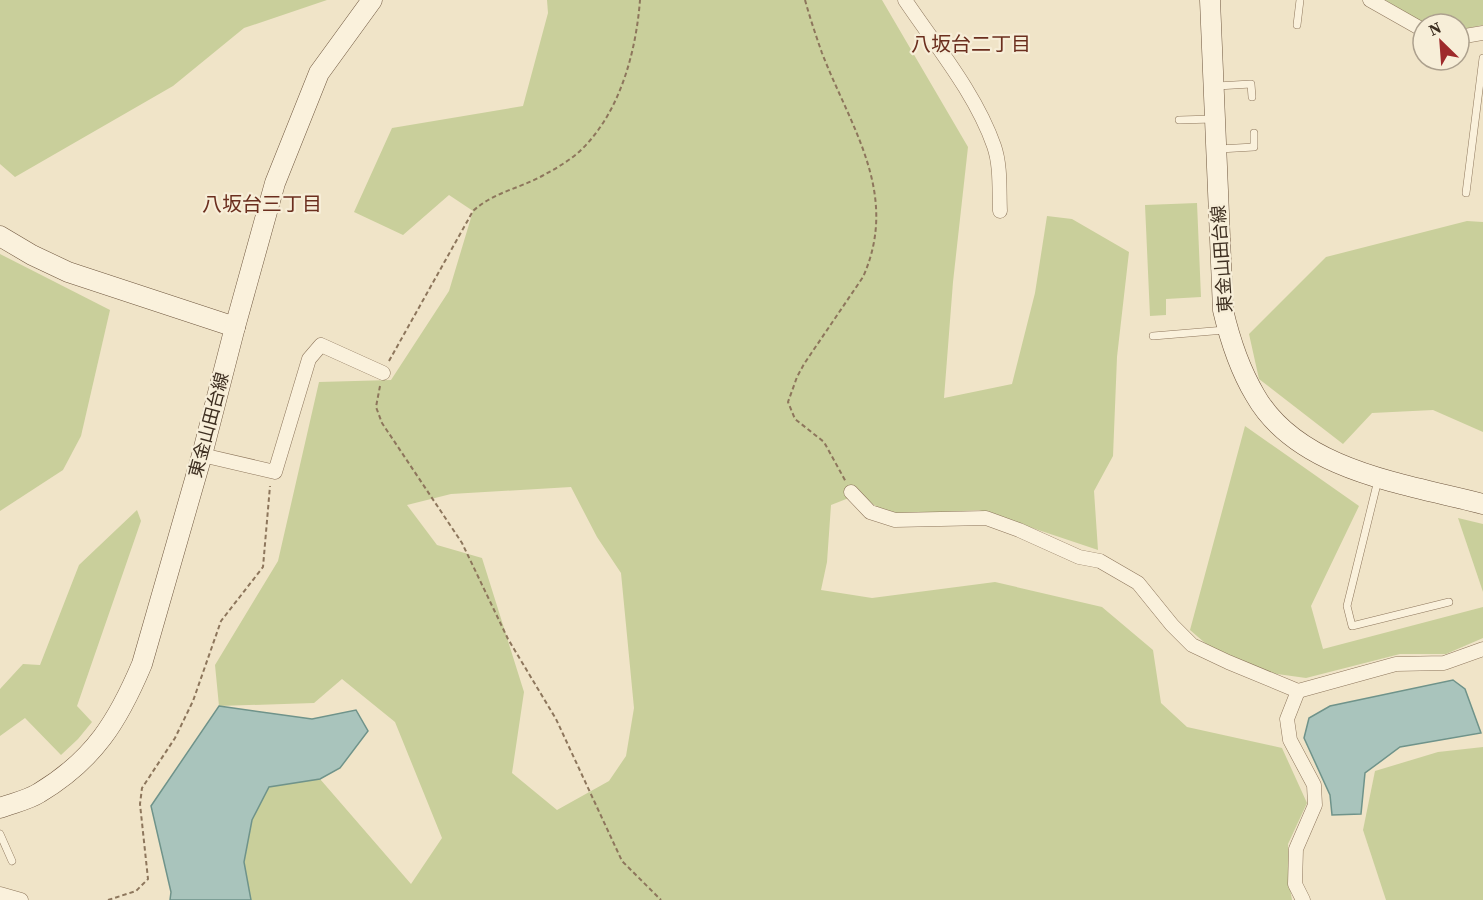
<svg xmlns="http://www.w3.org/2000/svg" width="1483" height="900" viewBox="0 0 1483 900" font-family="'Source Serif 4','Noto Sans JP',serif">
<rect width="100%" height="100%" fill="#f0e4c8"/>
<!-- green -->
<g fill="#c9cf9b" fill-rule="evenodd">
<polygon points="0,0 327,0 244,28 173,86 15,177 0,164"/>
<path d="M547 0H882L968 147 953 282 944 398 1012 384 1035 293 1047 216 1072 219 1129 252 1117 357 1113 456 1094 491 1098 550 979 510 899 515 877 507 859 494 831 505 827 562 821 590 872 598 995 582 1102 607 1153 650 1161 703 1187 727 1282 748 1307 803 1288 844 1290 888 1292 900H251L244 863 252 820 269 787 320 779 411 884 442 838 395 722 342 679 314 703 219 706 215 665 278 561 319 382 391 380 449 291 473 211 449 195 403 235 354 212 392 128 523 106 548 13ZM571 487 597 537 621 573 634 708 626 756 609 781 557 810 512 773 524 692 482 558 437 545 407 505 451 494Z"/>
<polygon points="1385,0 1483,0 1483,25 1459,30 1459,24 1425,24"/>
<polygon points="1197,203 1201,297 1166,299 1166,315 1150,316 1145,205"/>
<polygon points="1467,221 1483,222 1483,432 1433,410 1372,413 1343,444 1259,379 1249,334 1326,257"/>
<polygon points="0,254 110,310 81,436 63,470 0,511"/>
<polygon points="1245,426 1359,506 1311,606 1323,649 1483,607 1483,638 1446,654 1400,654 1306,678 1234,668 1190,630"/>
<polygon points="137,510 141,521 77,706 92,722 78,739 61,755 25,718 0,736 0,689 23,664 40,665 79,565"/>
<polygon points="1458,518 1483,524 1483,592"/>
<polygon points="1483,747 1483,900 1386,900 1363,830 1375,771 1438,752"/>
</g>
<!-- water -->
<g fill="#a9c4bc" stroke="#6f938a" stroke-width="1.5">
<polygon points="1453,680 1465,689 1481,733 1400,747 1365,773 1361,814 1332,815 1330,795 1304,738 1309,718 1330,706"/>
<polygon points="219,706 312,719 356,710 368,731 340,768 320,779 269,787 252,820 244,862 251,900 170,900 171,892 151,806"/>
</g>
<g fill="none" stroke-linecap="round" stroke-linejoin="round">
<defs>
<g id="lane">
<polyline points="1297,25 1300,0"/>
<polyline points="1217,86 1251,84 1252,97"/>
<polyline points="1179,120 1213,119"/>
<polyline points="1219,149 1254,147 1254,133"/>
<polyline points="1466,193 1483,58"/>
<polyline points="1153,336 1225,330"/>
<polyline points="1378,480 1347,606 1352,626 1449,602"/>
<polyline points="0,834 12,861"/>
</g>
<g id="street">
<path d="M905 0C936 46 976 94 994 146 1001 166 999 190 1000 211"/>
<polyline points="1370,0 1423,30"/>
<polyline points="1459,37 1483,33"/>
<polyline points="202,455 275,472 309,359 321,345 383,373"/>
<polyline points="851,492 870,512 895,520 986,518 1019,530 1079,557 1100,561 1138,583 1172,625 1192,645 1228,662 1298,691 1396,664 1444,663 1483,649"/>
<polyline points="1298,691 1287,719 1290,740 1314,785 1315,805 1296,849 1295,884 1303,900"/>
<polyline points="0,894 21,900"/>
</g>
<g id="secondary">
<path d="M1210 0 1223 310C1230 340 1239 368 1255 395 1298 471 1406 484 1483 504"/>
<polyline points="0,236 32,255 68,272 235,327"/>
<path d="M0 808C13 803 28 800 39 793 94 760 118 721 142 664L202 455 235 327 275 183 319 73 372 0"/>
</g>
</defs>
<!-- lane casing -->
<use href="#lane" stroke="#8d765c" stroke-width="8"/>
<!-- street casing -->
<use href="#street" stroke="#8d765c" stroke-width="15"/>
<!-- secondary casing -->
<use href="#secondary" stroke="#6f573f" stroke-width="21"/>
<!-- path -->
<g stroke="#8d765c" stroke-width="2" stroke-dasharray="4.5 3" stroke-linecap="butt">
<path d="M805 0C810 18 816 36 822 53 851 128 900 194 863 277L804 364 797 377 788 402 795 419 824 442 846 482"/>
<path d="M389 361 473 211C494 192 518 189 542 176 555 169 569 161 580 151 620 113 636 52 640 0"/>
<polyline points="380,386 376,407 382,423 462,543 508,639 556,719 622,861 661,900"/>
<polyline points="108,900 136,891 148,879 140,804 142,788 175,738 193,701 221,621 263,567 270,486"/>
</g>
<!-- lane -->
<use href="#lane" stroke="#faf1dc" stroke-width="7"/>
<!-- street -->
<use href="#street" stroke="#faf1dc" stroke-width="14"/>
<!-- secondary -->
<use href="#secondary" stroke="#faf1dc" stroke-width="20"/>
</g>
<g text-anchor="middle" stroke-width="4.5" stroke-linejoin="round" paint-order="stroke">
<!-- street labels -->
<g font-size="18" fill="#3d2e20" stroke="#f7eed8">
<text transform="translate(1222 259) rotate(-94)" y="6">東金山田台線</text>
<text transform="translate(209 425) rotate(-75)" y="6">東金山田台線</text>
</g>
<!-- neighbourhood labels -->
<g font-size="20" fill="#6b2e1e" stroke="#f7eed8">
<text x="971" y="51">八坂台二丁目</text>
<text x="262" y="211">八坂台三丁目</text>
</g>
</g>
<!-- north arrow -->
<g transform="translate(1441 42) rotate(335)"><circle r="28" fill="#f7eed8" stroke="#ada18e" stroke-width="1.5"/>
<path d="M0-4.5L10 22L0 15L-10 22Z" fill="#9e2a2b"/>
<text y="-9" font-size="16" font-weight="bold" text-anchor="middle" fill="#3d2e20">N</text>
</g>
</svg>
